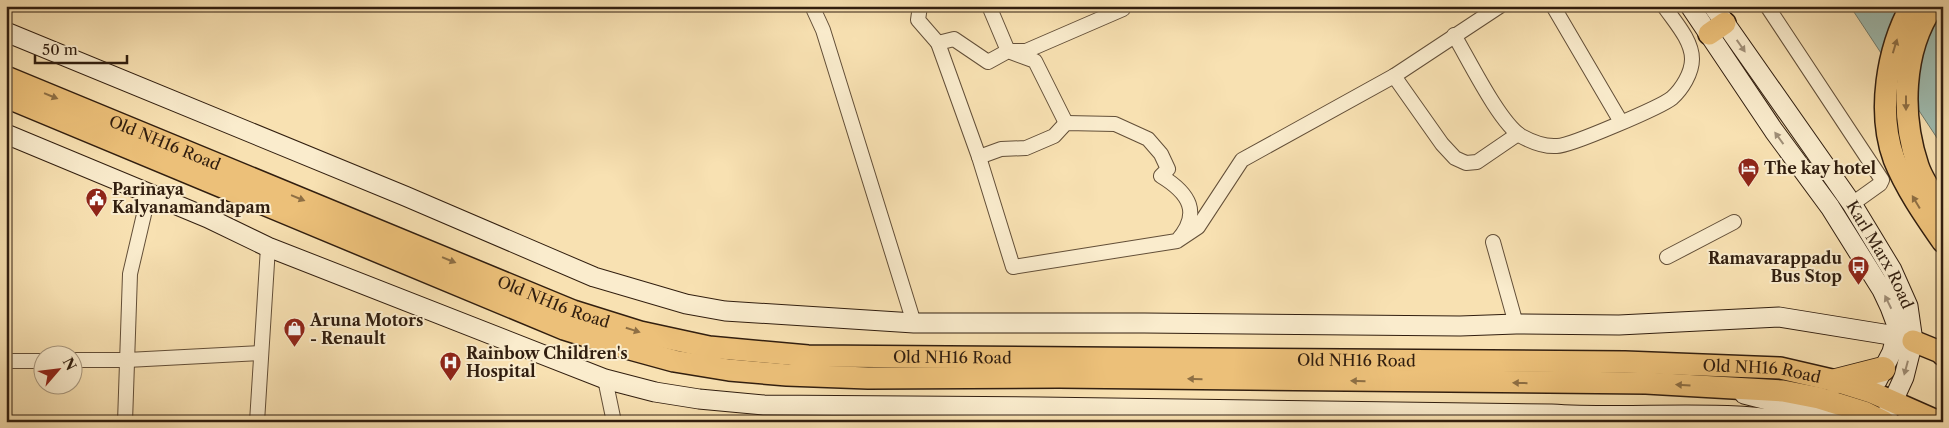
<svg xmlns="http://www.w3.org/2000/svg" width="1949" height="428" viewBox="0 0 1949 428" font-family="'Libre Caslon Text',serif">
<rect width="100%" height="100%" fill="#f8e1b2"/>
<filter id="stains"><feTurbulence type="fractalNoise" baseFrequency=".004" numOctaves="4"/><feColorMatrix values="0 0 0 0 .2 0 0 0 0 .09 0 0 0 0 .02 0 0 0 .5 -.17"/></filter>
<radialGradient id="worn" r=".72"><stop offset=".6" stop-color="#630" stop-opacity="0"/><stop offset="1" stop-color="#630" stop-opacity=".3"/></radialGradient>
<!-- water -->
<polygon fill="#9ebcb1" stroke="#727d70" points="1850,6 1943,6 1943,147"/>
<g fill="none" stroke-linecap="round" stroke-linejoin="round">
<defs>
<g id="street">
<polyline points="812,6 823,30 914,323"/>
<polyline points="920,6 918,20 938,43"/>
<polyline points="989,6 1008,51 1026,51 1123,9 1124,6"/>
<polyline points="1553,6 1621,122"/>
<polyline points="1767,6 1882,180 1880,184 1852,204"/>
<path d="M1454 35C1469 60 1499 122 1521 136 1532 142 1544 147 1557 146 1570 146 1661 107 1672 98 1682 89 1692 73 1692 59 1692 40 1674 21 1664 6"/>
<polyline points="1394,76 1442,144 1455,158 1466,163 1477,162 1518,134"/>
<polyline points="979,157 938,43 954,39 988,62 1008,51 1035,61 1066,123"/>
<path d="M1177 241C1202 213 1189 193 1161 176L1168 169 1161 154 1148 139 1115 124 1066 123 1054 136 1026 148 1001 149 979 157 1013 267 1177 241 1198 227 1242 160 1394 76 1500 6"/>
<polyline points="1493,242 1516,324"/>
<polyline points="1667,257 1734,222"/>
<polyline points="72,360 127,360 261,353"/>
<polyline points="6,361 42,361"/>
<polyline points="605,379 614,422"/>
<polyline points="1040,407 1042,422"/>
<polyline points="125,422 130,274 149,193"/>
<polyline points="257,422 268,247"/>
</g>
<g id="secondary">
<polyline points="1690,6 1774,131 1830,207 1882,290 1890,307 1896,323 1896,336 1892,352 1877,381"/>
<path id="s1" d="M1713 6 1852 204 1892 270 1908 306 1913 341 1904 377 1887 414"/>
<polyline points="6,32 405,196 594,277 686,304 725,311 914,323 1144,323 1460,326 1516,324 1619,325 1779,317 1896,336 1913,341"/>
<path d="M6 134 208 218 268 247 605 379 655 392 699 399 764 405 1040 407 1551 414C1613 418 1675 413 1738 416 1766 417 1819 427 1844 418"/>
<polyline points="1744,394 1819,413"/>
</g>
<g id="primary">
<path d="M1911 6C1887 50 1877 112 1894 159 1906 189 1925 216 1943 242"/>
<path d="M1933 6C1902 51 1901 116 1918 166 1923 181 1934 196 1943 209"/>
<polyline points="1709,34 1725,23"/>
<path id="s2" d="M6 77 573 311 640 332 709 347 808 356 1625 362 1780 368 1836 381 1871 392 1939 422"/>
<polyline points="6,97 564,329 612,344 674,361 729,370 787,375 868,378 1059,377 1646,383 1783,391 1819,398 1864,412 1884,422"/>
<polyline points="1913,341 1940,352 1943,355"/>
</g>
<polyline id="highway" points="1836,381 1883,369"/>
</defs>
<!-- street casing -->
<use href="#street" stroke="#634f38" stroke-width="16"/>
<!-- secondary casing -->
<use href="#secondary" stroke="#311e0f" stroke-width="21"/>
<!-- primary casing -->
<use href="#primary" stroke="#311e0f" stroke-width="24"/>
<!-- highway casing -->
<use href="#highway" stroke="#311e0f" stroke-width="26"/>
<!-- street -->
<use href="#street" stroke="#faeccd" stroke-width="14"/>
<!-- secondary -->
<use href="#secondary" stroke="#faeccd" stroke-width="19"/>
<!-- primary -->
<use href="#primary" stroke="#ecc079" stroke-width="21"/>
<!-- highway -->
<use href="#highway" stroke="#ecc079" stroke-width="24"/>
</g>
<!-- one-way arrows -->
<defs><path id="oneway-solid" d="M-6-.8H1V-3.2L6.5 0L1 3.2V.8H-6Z" transform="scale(1.25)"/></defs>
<g fill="#a08f78">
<use href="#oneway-solid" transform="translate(1741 46) rotate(55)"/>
<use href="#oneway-solid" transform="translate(1779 138) rotate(-126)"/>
<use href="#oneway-solid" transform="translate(1888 302) rotate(-116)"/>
<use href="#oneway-solid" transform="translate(1906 368) rotate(105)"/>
</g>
<g fill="#8e6f44">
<use href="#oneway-solid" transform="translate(1895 46) rotate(-73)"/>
<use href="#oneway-solid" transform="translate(51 96) rotate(22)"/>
<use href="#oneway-solid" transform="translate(1906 103) rotate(90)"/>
<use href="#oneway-solid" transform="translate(298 198) rotate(22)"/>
<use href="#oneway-solid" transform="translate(1916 202) rotate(-121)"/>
<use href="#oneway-solid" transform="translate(449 260) rotate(22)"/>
<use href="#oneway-solid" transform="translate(633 330) rotate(17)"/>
<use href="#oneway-solid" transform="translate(1195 379) rotate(-179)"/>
<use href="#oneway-solid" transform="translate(1358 381) rotate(-179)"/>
<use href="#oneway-solid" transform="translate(1520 383) rotate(-179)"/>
<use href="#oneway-solid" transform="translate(1683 385) rotate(-177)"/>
</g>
<!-- icons -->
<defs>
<symbol id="hotel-pin" viewBox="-11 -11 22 30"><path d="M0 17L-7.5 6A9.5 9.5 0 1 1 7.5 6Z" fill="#8f2418" stroke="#faeccd"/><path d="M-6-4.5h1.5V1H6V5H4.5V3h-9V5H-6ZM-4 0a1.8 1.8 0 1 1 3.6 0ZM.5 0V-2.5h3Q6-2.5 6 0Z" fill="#fff"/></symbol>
<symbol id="civic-pin" viewBox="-11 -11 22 30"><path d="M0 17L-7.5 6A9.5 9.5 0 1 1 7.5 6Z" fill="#8f2418" stroke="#faeccd"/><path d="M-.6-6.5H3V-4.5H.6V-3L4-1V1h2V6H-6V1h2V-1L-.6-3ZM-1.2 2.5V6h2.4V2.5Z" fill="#fff"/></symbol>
<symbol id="bus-pin" viewBox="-11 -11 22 30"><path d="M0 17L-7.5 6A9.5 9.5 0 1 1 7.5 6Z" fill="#8f2418" stroke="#faeccd"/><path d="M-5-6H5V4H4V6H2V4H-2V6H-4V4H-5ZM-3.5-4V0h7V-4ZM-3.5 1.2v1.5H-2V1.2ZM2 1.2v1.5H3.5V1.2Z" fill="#fff"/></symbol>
<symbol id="shop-pin" viewBox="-11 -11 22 30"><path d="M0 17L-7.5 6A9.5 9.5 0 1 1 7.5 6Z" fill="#8f2418" stroke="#faeccd"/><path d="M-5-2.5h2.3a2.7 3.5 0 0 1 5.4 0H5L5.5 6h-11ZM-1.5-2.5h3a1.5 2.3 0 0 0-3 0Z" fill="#fff"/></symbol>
<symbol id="hospital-pin" viewBox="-11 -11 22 30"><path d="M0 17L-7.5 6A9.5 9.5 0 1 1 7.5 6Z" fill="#8f2418" stroke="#faeccd"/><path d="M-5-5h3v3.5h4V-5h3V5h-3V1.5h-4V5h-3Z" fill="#fff"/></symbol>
</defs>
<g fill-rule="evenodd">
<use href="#hotel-pin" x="1736" y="156" width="25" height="34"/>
<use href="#civic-pin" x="84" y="186" width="25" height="34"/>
<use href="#bus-pin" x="1846" y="254" width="25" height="34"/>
<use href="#shop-pin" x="282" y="316" width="25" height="34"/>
<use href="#hospital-pin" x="438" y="350" width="25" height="34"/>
</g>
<g text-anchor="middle" stroke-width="4" stroke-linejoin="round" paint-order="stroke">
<!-- street labels -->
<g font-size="16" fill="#311e0f" stroke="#faeccd">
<text dy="6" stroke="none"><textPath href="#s2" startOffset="172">Old NH16 Road</textPath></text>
<text dy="6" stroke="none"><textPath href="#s1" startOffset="300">Karl Marx Road</textPath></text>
<text dy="6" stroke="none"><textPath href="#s2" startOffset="592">Old NH16 Road</textPath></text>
<text dy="6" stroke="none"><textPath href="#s2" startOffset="998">Old NH16 Road</textPath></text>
<text dy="6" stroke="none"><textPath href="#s2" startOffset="1402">Old NH16 Road</textPath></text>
<text dy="6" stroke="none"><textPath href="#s2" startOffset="1808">Old NH16 Road</textPath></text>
</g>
<!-- poi labels -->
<g font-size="16" font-weight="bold" fill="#311e0f" stroke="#faeccd" text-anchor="start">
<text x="1764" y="174">The kay hotel</text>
<text x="112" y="195">Parinaya<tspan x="112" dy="18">Kalyanamandapam</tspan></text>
<text x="1842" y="264" text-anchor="end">Ramavarappadu<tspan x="1842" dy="18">Bus Stop</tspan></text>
<text x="310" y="326">Aruna Motors<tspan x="310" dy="18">- Renault</tspan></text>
<text x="466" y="359">Rainbow Children's<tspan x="466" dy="18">Hospital</tspan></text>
</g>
</g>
<!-- margin -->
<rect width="1949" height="428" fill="none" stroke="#f8e1b2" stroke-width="25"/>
<rect x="8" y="8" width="1934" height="413" fill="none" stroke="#311e0f" stroke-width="2.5"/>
<rect x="12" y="12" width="1924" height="403" fill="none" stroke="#311e0f"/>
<!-- north arrow -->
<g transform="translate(58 370) rotate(62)"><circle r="24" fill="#faeccd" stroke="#aa9a81"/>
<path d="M0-4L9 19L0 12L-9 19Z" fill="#8f2418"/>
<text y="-8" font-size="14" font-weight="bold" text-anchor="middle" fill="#311e0f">N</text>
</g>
<!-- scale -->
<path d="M35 55v8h92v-8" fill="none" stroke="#311e0f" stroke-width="2.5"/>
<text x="42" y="55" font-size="15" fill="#311e0f" stroke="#faeccd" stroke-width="4" paint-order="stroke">50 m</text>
<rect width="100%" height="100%" filter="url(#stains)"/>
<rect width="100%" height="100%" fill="url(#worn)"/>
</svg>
